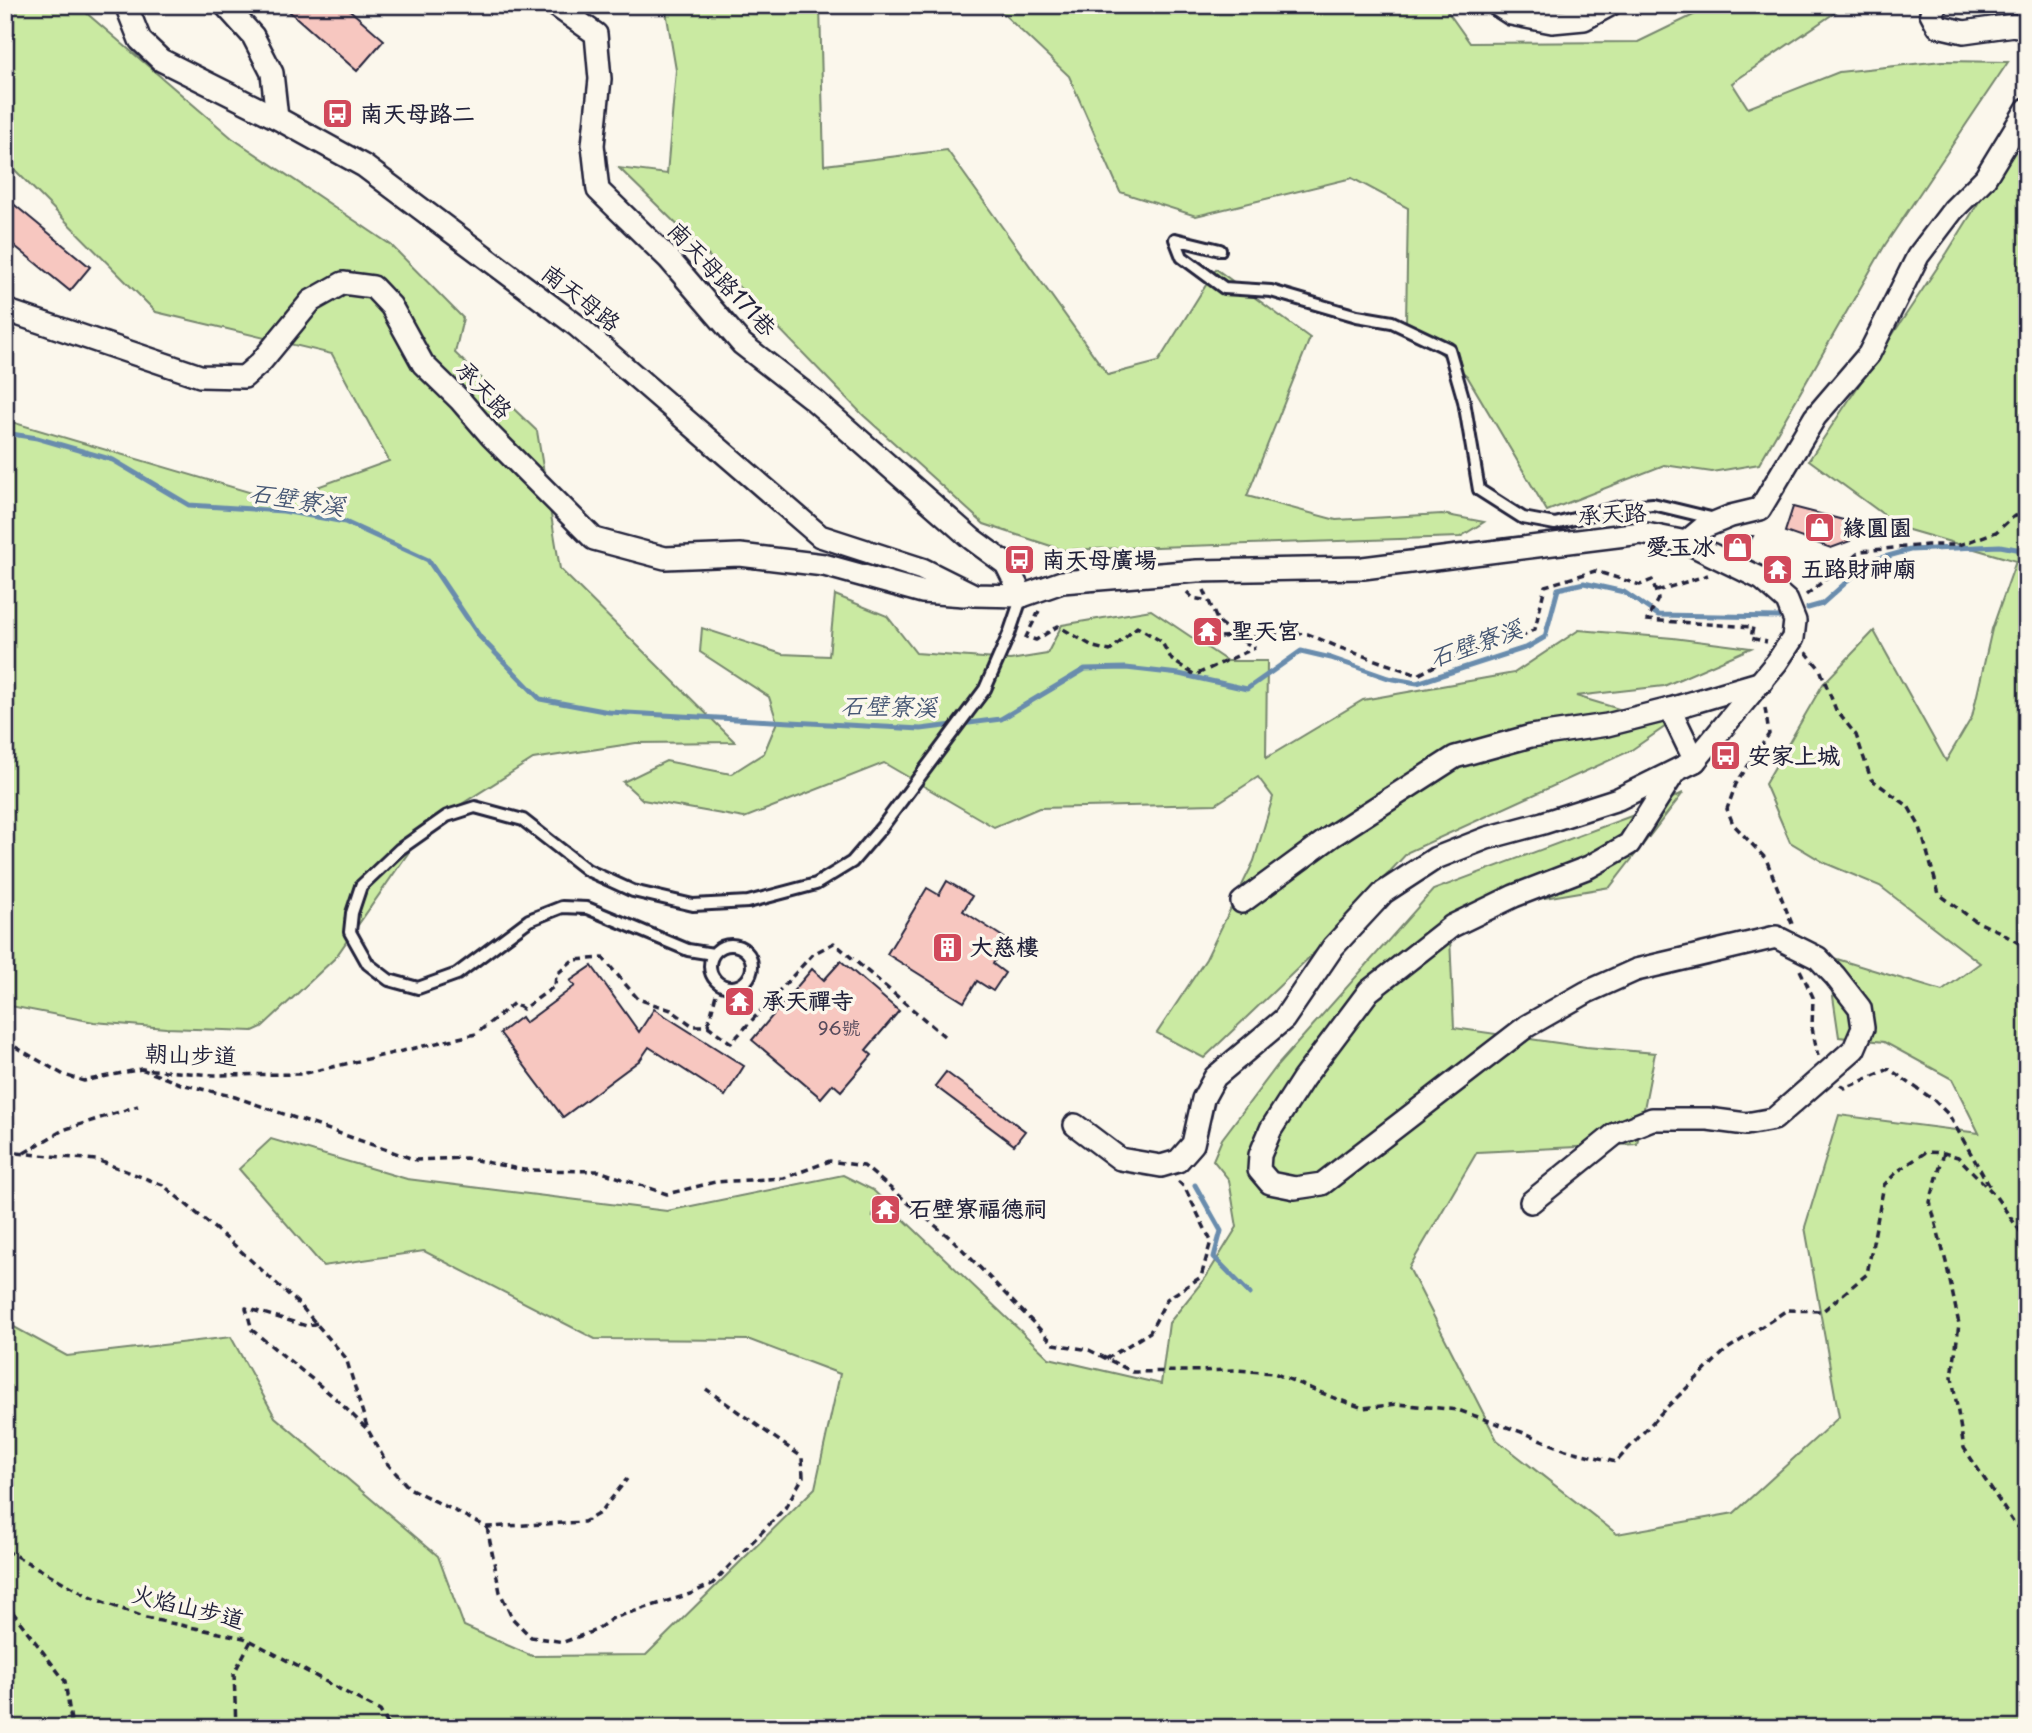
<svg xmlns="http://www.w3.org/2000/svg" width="2032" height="1733" viewBox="0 0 2032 1733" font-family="'Playpen Sans','LXGW WenKai TC',sans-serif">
<rect width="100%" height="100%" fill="#fbf7ec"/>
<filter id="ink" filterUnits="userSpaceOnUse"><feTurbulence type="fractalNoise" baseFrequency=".0143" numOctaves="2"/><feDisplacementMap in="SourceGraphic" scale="14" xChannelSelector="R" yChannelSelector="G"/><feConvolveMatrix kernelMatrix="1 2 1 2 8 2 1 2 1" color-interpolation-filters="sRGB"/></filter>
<g filter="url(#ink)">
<!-- green -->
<g fill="#caeaa2" stroke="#76866e" stroke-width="2">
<polygon points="5,5 77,5 232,138 391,245 463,318 455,353 537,431 560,569 735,742 636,743 533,759 427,826 335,958 262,1027 253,1031 166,1028 94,1022 5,1005 5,420 279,501 389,461 332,354 156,312 5,160"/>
<polygon points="665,5 820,5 824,165 947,150 1108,375 1158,362 1216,269 1310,338 1247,496 1336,520 1442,514 1484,522 1460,537 1063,550 984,524 863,415 700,247 619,168 667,174 676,70"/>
<polygon points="994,5 1443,5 1470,43 1638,42 1714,5 1846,5 1732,83 1748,108 1839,72 1942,61 2008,62 1885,245 1759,464 1712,472 1664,465 1547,511 1467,376 1406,323 1408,208 1352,178 1196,216 1120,192 1069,76"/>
<polygon points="2027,125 2027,1728 5,1728 5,1322 67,1356 231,1337 275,1417 438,1556 464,1626 532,1656 646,1655 815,1488 840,1374 750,1340 595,1339 424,1251 323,1266 239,1169 271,1139 407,1179 667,1211 843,1175 873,1190 1049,1358 1161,1384 1169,1323 1206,1277 1237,1227 1229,1180 1213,1160 1222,1139 1277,1066 1433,890 1642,812 1683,793 1610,887 1449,914 1454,1028 1586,1047 1655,1053 1637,1144 1477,1152 1409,1268 1497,1440 1617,1534 1734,1513 1839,1417 1805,1227 1839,1115 1979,1133 1952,1079 1884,1042 1839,1037 1827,956 1942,991 1980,963 1880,886 1825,863 1790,842 1765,784 1823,684 1874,631 1946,761 1972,717 1992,629 2016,561 1902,528 1809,460 1947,253"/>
<polygon points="835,595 887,616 916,653 1010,660 1047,654 1062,625 1151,610 1227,661 1267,661 1266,758 1363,700 1514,673 1579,630 1673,638 1751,648 1664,686 1576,696 1669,724 1630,751 1408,852 1318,949 1204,1058 1157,1033 1206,959 1254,861 1273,797 1258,777 1216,804 1039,808 994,827 884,763 744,818 643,800 623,782 666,761 731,774 764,753 777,722 769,697 700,652 702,628 782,654 829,656"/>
</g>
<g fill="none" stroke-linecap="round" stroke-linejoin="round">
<!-- stream -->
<g stroke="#698cad" stroke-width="5">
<polyline points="5,433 37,438 113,460 189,505 283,511 345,522 428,560 480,637 540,699 609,712 921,729 1001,719 1085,669 1126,668 1179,674 1247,689 1301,651 1331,658 1388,678 1417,683 1528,647 1545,637 1558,589 1584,583 1624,592 1658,615 1780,617"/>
<polyline points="1808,608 1822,604 1870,561 1910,550 2000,546 2027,551"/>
<polyline points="1195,1185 1221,1231 1214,1257 1250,1294"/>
</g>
</g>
<!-- building -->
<g fill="#f7c7c0" stroke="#22223b" stroke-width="2">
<polygon points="282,5 344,5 384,40 357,71"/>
<polygon points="5,197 90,267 70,291 5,238"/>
<polygon points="1793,507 1855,523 1850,541 1831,548 1785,532"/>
<polygon points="1734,536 1753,536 1743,555 1728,548"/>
<polygon points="947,881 972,896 963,911 1006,939 993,964 1005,973 993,991 977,981 964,1002 887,954 927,888 939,895"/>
<polygon points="841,961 899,1011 866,1050 872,1055 841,1091 833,1084 821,1098 752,1040 812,969 824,980"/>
<polygon points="592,966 639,1032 654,1009 744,1066 725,1096 649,1047 640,1060 563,1117 500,1033 521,1017 525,1023 575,986 570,981"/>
<polygon points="946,1072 1025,1131 1014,1145 935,1086"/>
<polygon points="876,1197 899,1201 896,1221 873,1217"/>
</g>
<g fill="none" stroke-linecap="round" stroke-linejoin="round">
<defs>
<g id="lane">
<polyline points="1220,250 1175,239 1182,257 1224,288 1271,291 1357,316 1392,322 1449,349 1464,401 1479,490 1523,518 1555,524 1619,507 1653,504 1715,519"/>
<circle cx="731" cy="966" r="21"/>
<polyline points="713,954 688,950 587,908 562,907 529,920 457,974 418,988 389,980 368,964 350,932 352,913 361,886 400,849 447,816 475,807 523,820 587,870 633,891 693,905 748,902 816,884 852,862 882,827 985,689 1009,634 1022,596"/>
</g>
<g id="street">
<polyline points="126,5 140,40 161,60 277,118 364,166 576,325 820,536 922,569 974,595 1022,596 1062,582 1197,571 1363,568 1641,533 1686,542 1762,579 1787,601 1795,621 1793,638 1777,662 1695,761 1618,799 1543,823 1487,838 1436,858 1384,892 1333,947 1284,1019 1215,1077 1203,1099 1193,1144 1178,1161 1161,1166 1120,1159 1075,1125"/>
<polyline points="225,5 253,36 272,73 277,118"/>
<polyline points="555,5 596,34 600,79 593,145 598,190 669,259 742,344 815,401 972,539 1006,564 1022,596"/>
<polyline points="1497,5 1511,14 1552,22 1584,19 1610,5"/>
<polyline points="1936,5 1931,13 1938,26 1964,32 2014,25 2027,29"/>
<polyline points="5,310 200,376 244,377 260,363 311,301 343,283 373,287 391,306 423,364 460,400 491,436 594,539 665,558 740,555 824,565 922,592 964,595"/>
<polyline points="1686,542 1704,527 1731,516 1760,509 1815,417 1869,354 1918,256 1953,210 1985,178 2027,109"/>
<polyline points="1670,709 1695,761"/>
<polyline points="1242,902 1332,836 1455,757 1531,736 1607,725 1670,709 1762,682"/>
<polyline points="1531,1202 1615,1134 1652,1119 1708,1119 1746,1124 1774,1119 1854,1049 1863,1028 1860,1008 1835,976 1818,958 1776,937 1636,970 1587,992 1527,1026 1322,1184 1295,1188 1270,1183 1259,1170 1260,1155 1271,1129 1303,1079 1369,991 1452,926 1514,896 1589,867 1629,844 1674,773"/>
</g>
</defs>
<!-- lane casing -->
<use href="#lane" stroke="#22223b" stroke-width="16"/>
<!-- street casing -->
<use href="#street" stroke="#22223b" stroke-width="26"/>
<!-- path -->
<g stroke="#22223b" stroke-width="3.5" stroke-dasharray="7 5" stroke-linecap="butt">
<polyline points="1204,590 1218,622 1243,641 1268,632 1308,634 1338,647 1418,675 1451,657 1520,638 1535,629 1545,586 1595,571 1640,585 1652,580 1658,599 1647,620 1753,627 1751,638 1767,642"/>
<polyline points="1657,591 1708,575"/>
<polyline points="1187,592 1193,598 1208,601"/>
<polyline points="1806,595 1861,551 1927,545 1959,545 1996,532 2013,517 2027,512"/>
<polyline points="1039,611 1026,637 1036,640 1058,626 1094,647 1110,651 1137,627 1161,641 1172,660 1195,675 1255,648"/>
<polyline points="1221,637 1235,636"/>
<polyline points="1243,641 1255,648"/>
<polyline points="1806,652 1820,669 1836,710 1856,735 1871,779 1908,806 1920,827 1939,894 1975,921 1998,931 2027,948"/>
<polyline points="1765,708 1769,734 1736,784 1727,809 1733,824 1766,859 1792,924"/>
<polyline points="1800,970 1813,997 1812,1028 1818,1056"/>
<polyline points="708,1025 719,983"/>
<polyline points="5,1041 64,1075 84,1081 141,1069 214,1075 302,1074 476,1034 514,1003 523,1009 555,986 556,975 573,960 603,958 638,999 671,1010 693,1026 708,1026 731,1043 813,954 834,943 944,1036"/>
<polyline points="141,1069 181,1084 235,1097 416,1160 466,1158 524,1170 599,1171 667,1194 715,1182 784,1178 830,1161 864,1166 955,1242 1054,1344 1089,1350 1133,1372 1236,1370 1274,1373 1334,1398 1363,1408 1398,1404 1458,1410 1527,1434 1566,1450 1616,1462 1665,1409 1726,1350 1787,1310 1823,1311 1867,1274 1884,1185 1898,1171 1926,1152 1944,1153 1958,1157 1994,1194 2027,1241"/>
<polyline points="1840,1085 1845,1088 1889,1069 1934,1100 1949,1115 1990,1187"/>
<polyline points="5,1152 97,1160 163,1185 232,1243 300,1305 346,1358 368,1430 386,1462 409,1488 487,1527 584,1522 600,1513 627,1479"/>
<polyline points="24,1153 63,1130 138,1106"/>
<polyline points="1944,1153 1930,1202 1946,1262 1959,1324 1952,1377 1964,1448 2015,1525 2027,1532"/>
<polyline points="317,1323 307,1326 246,1308 252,1330 334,1397 368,1430"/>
<polyline points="1106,1359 1150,1332 1167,1299 1201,1277 1211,1241 1185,1188 1178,1181"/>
<polyline points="487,1527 500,1592 512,1618 531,1637 564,1642 596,1630 613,1618 690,1594 712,1584 785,1508 803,1477 802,1457 706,1389"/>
<polyline points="5,1550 90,1597 146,1618 244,1638 251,1641 380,1711 390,1728"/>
<polyline points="5,1602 65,1681 72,1728"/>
<polyline points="236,1728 234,1673 251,1641"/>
</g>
<!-- lane -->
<use href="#lane" stroke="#fbf7ec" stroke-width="10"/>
<!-- street -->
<use href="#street" stroke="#fbf7ec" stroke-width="21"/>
</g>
</g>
<!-- icons -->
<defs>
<symbol id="bus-square" viewBox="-11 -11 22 22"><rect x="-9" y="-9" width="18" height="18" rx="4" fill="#d1495b" stroke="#fbf7ec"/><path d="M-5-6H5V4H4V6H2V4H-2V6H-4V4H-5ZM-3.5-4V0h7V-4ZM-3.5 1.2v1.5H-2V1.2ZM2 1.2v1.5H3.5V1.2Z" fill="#fff"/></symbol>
<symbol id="shop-square" viewBox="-11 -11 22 22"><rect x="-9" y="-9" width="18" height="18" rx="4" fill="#d1495b" stroke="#fbf7ec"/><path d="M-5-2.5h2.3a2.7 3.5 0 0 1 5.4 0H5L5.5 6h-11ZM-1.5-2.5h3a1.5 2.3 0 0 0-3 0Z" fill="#fff"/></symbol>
<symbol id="temple-square" viewBox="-11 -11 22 22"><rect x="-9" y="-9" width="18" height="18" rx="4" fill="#d1495b" stroke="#fbf7ec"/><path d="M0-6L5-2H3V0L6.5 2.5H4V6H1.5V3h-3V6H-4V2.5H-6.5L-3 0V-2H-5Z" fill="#fff"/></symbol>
<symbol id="building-square" viewBox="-11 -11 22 22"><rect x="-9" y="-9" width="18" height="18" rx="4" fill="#d1495b" stroke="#fbf7ec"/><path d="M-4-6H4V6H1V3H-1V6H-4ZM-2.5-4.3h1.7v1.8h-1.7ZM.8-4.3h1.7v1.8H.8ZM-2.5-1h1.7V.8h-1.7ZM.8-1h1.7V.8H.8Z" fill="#fff"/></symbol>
</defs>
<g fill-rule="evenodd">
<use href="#bus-square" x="320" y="96" width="35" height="35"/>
<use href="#shop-square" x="1802" y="510" width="35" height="35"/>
<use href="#shop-square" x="1720" y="530" width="35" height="35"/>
<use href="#bus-square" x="1002" y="542" width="35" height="35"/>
<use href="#temple-square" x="1760" y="552" width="35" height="35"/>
<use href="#temple-square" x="1190" y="614" width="35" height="35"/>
<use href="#bus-square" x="1708" y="738" width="35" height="35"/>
<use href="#building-square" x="930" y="930" width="35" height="35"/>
<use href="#temple-square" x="722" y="984" width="35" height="35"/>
<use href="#temple-square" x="868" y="1192" width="35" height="35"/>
</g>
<g text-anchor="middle" stroke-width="7" stroke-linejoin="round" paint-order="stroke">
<!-- number labels -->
<g font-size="19" fill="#574b5c">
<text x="839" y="1035">96號</text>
</g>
<!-- poi labels -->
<g font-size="23" font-weight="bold" fill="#22223b" stroke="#fbf7ec" text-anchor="start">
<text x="360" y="122">南天母路二</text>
<text x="1843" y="536">緣圓園</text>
<text x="1715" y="555" text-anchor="end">愛玉冰</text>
<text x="1042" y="568">南天母廣場</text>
<text x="1801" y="577">五路財神廟</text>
<text x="1231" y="639">聖天宮</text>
<text x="1748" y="764">安家上城</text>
<text x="970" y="955">大慈樓</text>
<text x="762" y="1009">承天禪寺</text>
<text x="909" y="1217">石壁寮福德祠</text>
</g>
<!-- street labels -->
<g font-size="23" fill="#22223b" stroke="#fbf7ec">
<text transform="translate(722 279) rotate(47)" y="8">南天母路171巷</text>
<text transform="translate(581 298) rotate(38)" y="8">南天母路</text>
<text transform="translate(484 390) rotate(47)" y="8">承天路</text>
<text transform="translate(1612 514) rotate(-3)" y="8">承天路</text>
<text transform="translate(191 1055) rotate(2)" y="8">朝山步道</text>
<text transform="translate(188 1607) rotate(14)" y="8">火焰山步道</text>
</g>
<!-- water labels -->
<g font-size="24" font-style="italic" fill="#465774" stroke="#fbf7ec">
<text transform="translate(297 500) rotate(9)" y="8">石壁寮溪</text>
<text transform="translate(1476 644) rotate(-19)" y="8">石壁寮溪</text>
<text transform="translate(889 707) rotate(1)" y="8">石壁寮溪</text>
</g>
</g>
<!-- margin -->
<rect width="2032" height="1733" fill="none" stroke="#fbf7ec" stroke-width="28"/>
<rect x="14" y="14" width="2004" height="1705" fill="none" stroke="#22223b" stroke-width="2.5" filter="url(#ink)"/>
</svg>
